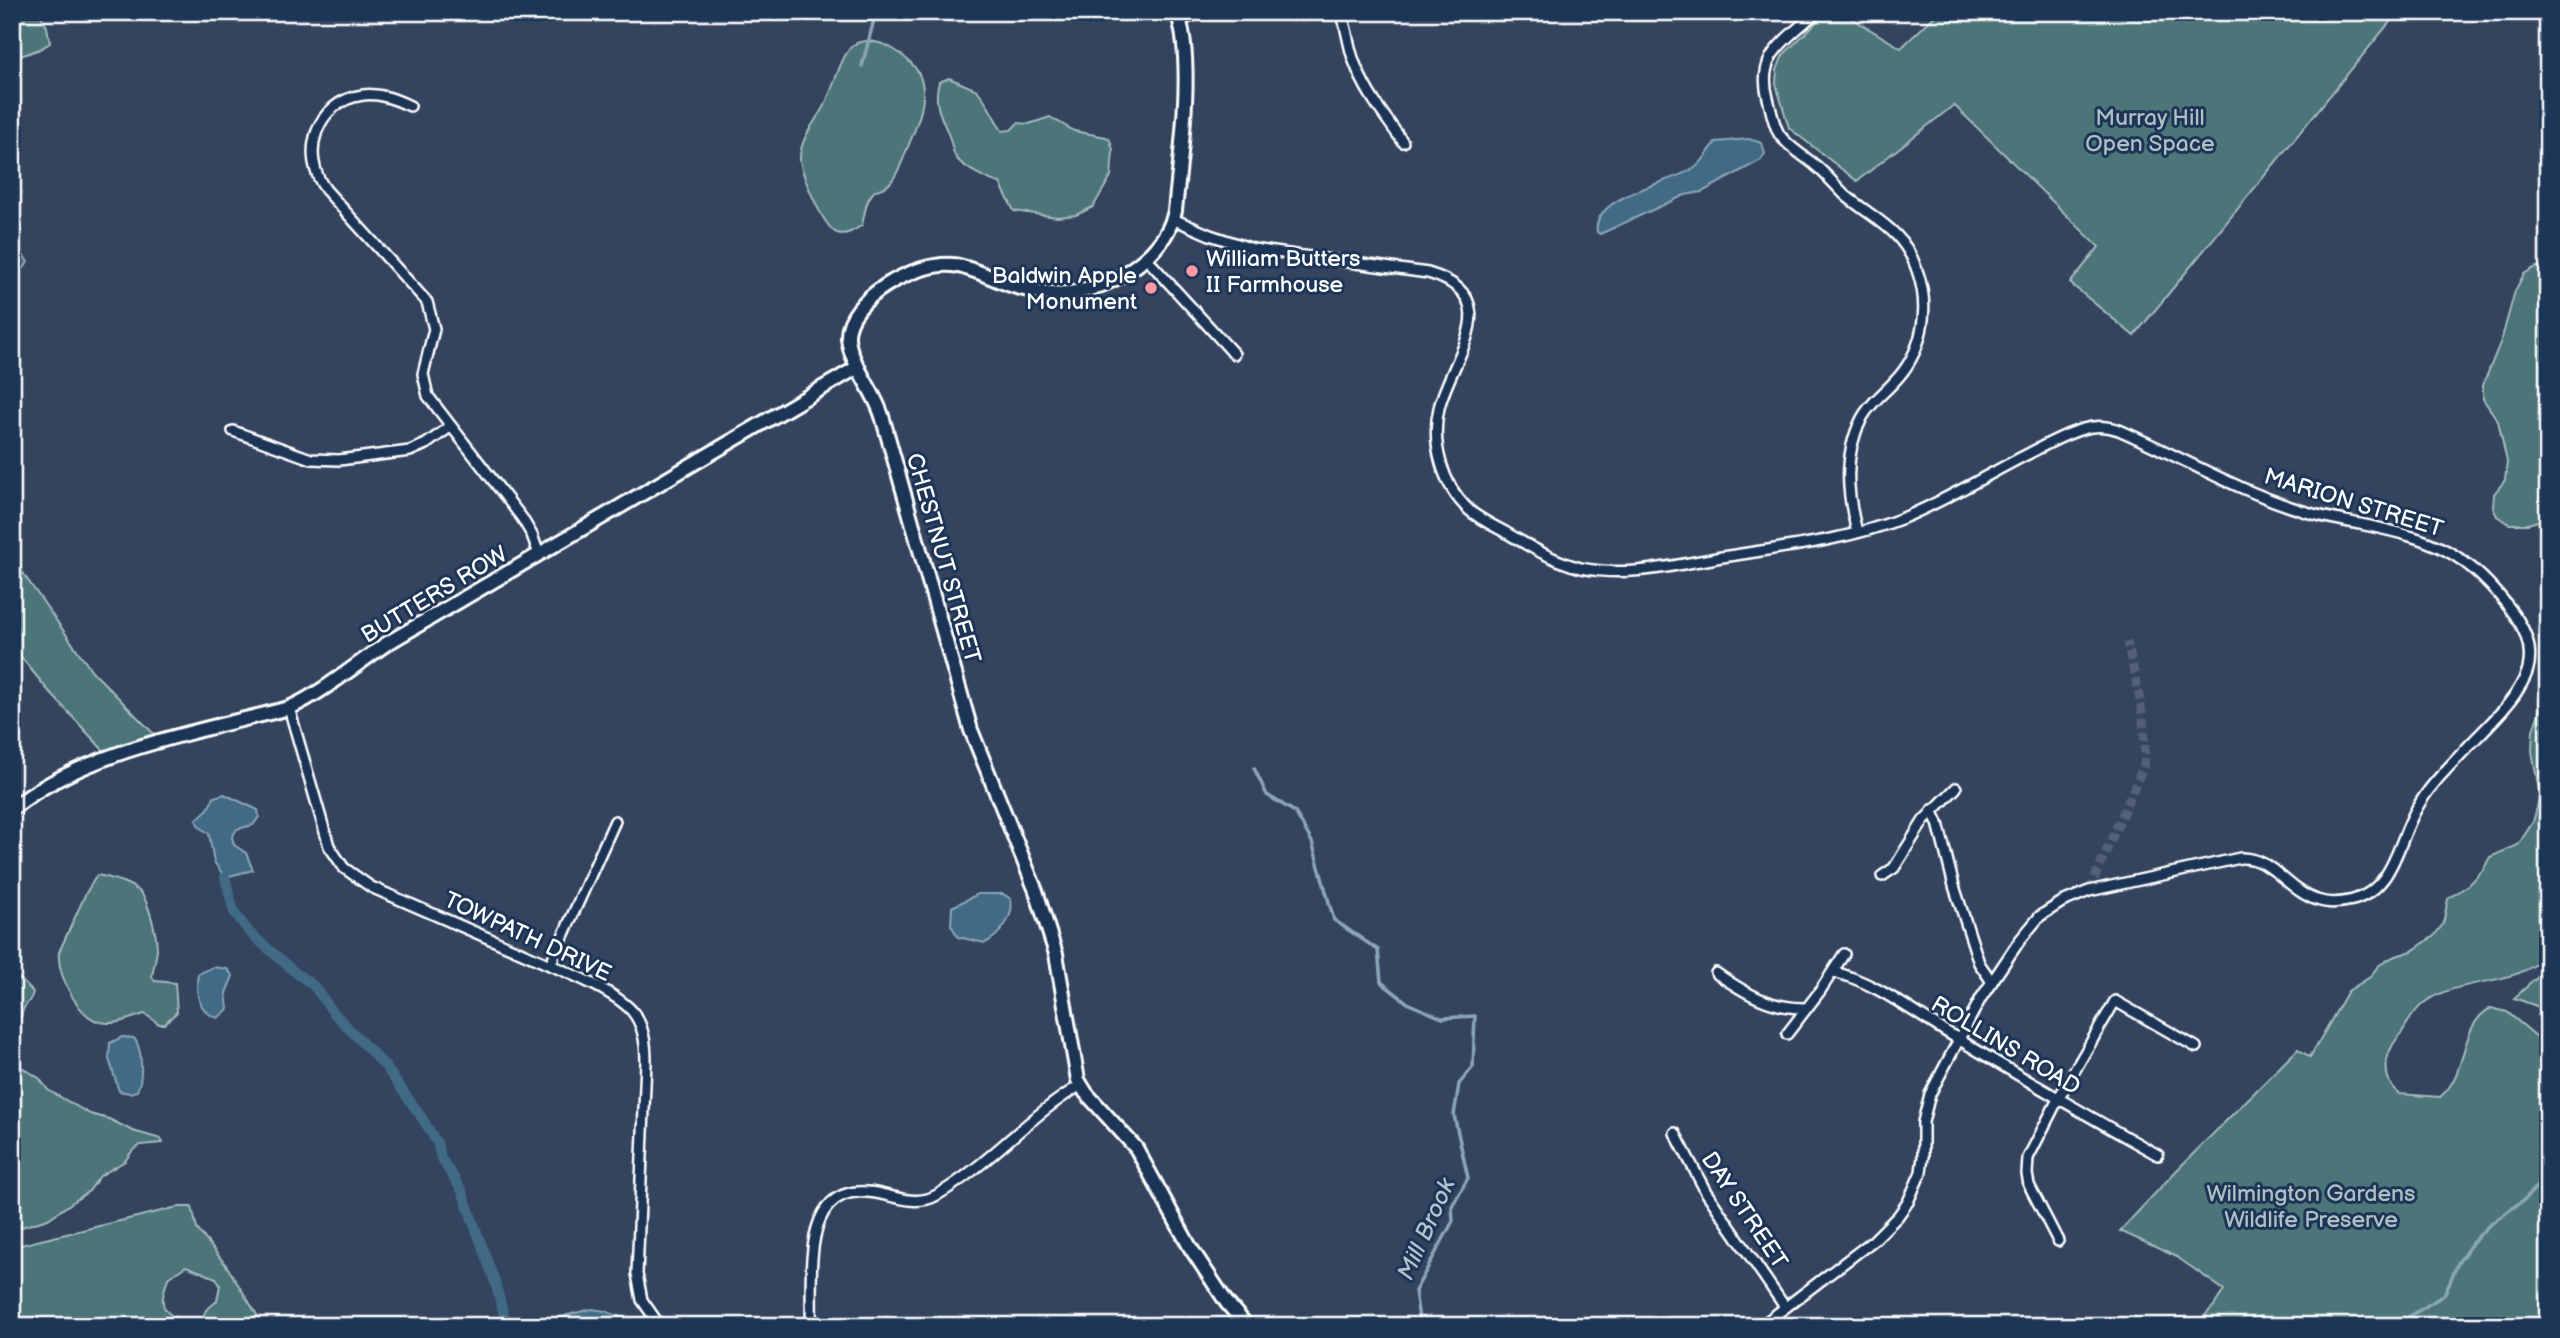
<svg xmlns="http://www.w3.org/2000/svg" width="2560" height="1338" viewBox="0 0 2560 1338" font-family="'Balsamiq Sans',sans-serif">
<rect width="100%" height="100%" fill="#34445f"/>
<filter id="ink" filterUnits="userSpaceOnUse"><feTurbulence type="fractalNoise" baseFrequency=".0143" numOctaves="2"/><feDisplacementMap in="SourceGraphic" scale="14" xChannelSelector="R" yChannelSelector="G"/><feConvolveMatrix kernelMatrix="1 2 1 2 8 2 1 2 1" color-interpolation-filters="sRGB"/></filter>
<g filter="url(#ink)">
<!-- green -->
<g fill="#4b7479" stroke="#a5babc" stroke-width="2" fill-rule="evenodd">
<polygon points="12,12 39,12 47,27 50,43 40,49 12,59"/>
<polygon points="1827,12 1841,12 1901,48 1939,12 2174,12 2181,15 2189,12 2398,12 2134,336 2070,283 2099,247 1954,105 1857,181 1789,128 1776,84 1777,70 1783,55"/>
<path d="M869 41C887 43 898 51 911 63 935 87 918 123 907 149 903 160 898 174 890 183 885 189 876 188 872 194 865 202 865 214 862 225 855 230 846 236 837 233 824 228 799 171 800 157 801 137 816 121 825 104 834 88 840 57 853 45 858 42 863 41 869 41Z"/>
<path d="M949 78 977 90 984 99 1002 131 1011 130 1018 123 1029 124 1050 117 1074 131 1106 137 1110 140 1113 150 1111 176 1093 207 1076 215 1057 217 1014 211 1000 183C989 181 965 168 957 159 953 155 952 145 950 139 943 118 932 106 939 82Z"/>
<polygon points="2536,267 2548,268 2548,518 2528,524 2509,524 2497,516 2493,508 2494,494 2505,480 2507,462 2498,421 2483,399 2483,385 2502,338 2515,291 2524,274"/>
<polygon points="12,558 92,671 156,736 104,751 46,688 12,646"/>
<path d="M2548 688V953C2520 988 2461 976 2425 1002 2415 1009 2408 1022 2402 1032 2395 1041 2389 1049 2387 1060 2385 1074 2388 1085 2399 1094L2440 1097C2469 1074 2458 1025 2491 1008L2507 1012 2542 1041 2548 1042V1326H2275L2260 1316 2253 1326H2195L2214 1306 2224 1290 2177 1257 2120 1231 2176 1171 2298 1049 2310 1057 2348 991 2370 977 2378 966 2393 957 2412 951 2434 936 2443 924 2448 899 2470 884 2483 870 2490 857 2518 845 2533 822 2540 796 2532 751 2533 730Z"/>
<path d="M97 875C110 877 129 883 139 891 149 900 157 936 157 950 156 959 153 968 152 977L155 981 175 983 177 1012 164 1024H159L145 1014C129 1018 114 1027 97 1021 76 1013 57 973 59 952L86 893Z"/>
<polygon points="2548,968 2548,1010 2514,998"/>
<path d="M12 976 19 978 33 992C32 1000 28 1001 24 1008 20 1018 19 1026 12 1037Z"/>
<polygon points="12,1061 39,1078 48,1090 90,1114 109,1119 133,1131 161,1139 163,1143 141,1145 133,1150 125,1161 100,1176 89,1191 48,1219 12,1230"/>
<path d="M178 1207H192L197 1229 226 1265 264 1326H12V1247ZM186 1266 216 1278 220 1285 217 1301 206 1310 202 1319C190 1324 164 1318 163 1302 162 1295 166 1285 168 1278Z"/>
</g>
<!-- water -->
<g fill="#406b85" stroke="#8ca6b6" stroke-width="2">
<path d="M1749 139 1762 143 1765 154 1761 160 1702 192 1685 195 1600 234 1597 232C1591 195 1673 183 1696 167 1704 161 1709 150 1716 142Z"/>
<polygon points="12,239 28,262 25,267 12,275"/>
<polygon points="224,794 258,810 259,817 253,825 237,829 232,837 234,845 246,853 253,870 225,877 214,862 209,834 199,826 196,820 208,809 214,797"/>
<path d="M978 894H1003L1011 899C1015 916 1000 936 985 943L958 937 951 925 952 907Z"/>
<path d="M213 967 227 969 233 976 226 993 228 1009 218 1018C198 1013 195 991 198 974Z"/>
<path d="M122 1037 134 1038C143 1049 143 1079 137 1091L130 1093 119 1091 109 1059 110 1043Z"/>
<polygon points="592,1309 605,1311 621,1317 602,1326 544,1326 567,1315"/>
</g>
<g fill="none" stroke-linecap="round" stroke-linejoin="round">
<!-- stream -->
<g stroke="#8ca6b6" stroke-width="3.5">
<polyline points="862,66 876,12"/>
<polyline points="1254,768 1267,795 1295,812 1312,842 1334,920 1378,950 1381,982 1409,1004 1442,1018 1475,1016 1473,1067 1459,1084 1454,1115 1468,1178 1452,1206 1453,1221 1415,1291 1420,1326"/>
<polyline points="2400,1326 2407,1318 2444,1295 2458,1263 2472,1243 2488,1226 2525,1199 2548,1174"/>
</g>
<!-- canal -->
<polyline stroke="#406b85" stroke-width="10" points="225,877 234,912 249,932 296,973 314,986 332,1011 385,1066 422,1118 437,1143 441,1158 462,1191 495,1282 507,1326"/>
<!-- street-tunnel -->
<path stroke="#526077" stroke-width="9" stroke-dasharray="9 4.5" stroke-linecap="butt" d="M2089 891 2144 765C2148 724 2136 682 2127 642"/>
<defs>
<g id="street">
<path d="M1341 12C1347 28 1348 45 1354 61 1365 92 1384 115 1403 142"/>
<path d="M1816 12C1802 26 1781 40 1771 57 1764 70 1764 84 1768 98 1771 110 1773 123 1779 134 1788 147 1803 155 1815 165 1826 174 1835 185 1845 195 1875 220 1903 229 1917 270 1931 309 1923 353 1893 383 1882 395 1870 403 1862 418 1843 455 1847 494 1857 532"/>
<polyline points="1180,21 1201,12"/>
<path d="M410 106C395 99 380 93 363 95 316 101 299 155 326 190L427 302 434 329 423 374 428 396 522 518 532 535 539 554"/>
<path d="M1173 219 1210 235 1253 249 1428 273C1510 297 1451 358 1439 408 1431 443 1442 485 1469 510 1479 519 1492 525 1505 532 1529 546 1553 561 1581 568 1629 578 1675 565 1722 557 1783 547 1846 541 1903 518 1947 500 1988 474 2030 453 2047 444 2065 434 2083 429 2096 425 2107 426 2119 430 2181 457 2238 491 2303 511 2321 517 2341 520 2360 524 2433 539 2468 551 2514 614 2529 635 2536 659 2522 683 2509 708 2483 730 2464 751 2447 769 2429 786 2417 808 2398 840 2395 888 2353 900 2341 903 2328 904 2317 900 2288 891 2271 856 2240 858L2089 891 2062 902 2040 916 2020 940 1981 998 1930 1094 1923 1122V1157L1921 1172 1908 1202 1898 1216 1874 1240 1761 1326"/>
<polyline points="1146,258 1234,354"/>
<polyline points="233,431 311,459 339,460 410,451 426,444 450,427"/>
<path d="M289 708 329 846 344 868 371 887C425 911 480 934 534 958 561 970 612 989 632 1011 644 1025 646 1044 646 1062L637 1274 642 1300 660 1326"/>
<polyline points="1932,810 1938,823 1954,886 1979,963 1992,982"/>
<polyline points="1882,876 1894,868 1924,820 1956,788"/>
<polyline points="550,965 615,821"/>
<path d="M1833 972C1875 981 1918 1016 1955 1037 2022 1078 2090 1117 2158 1155"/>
<path d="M1716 973C1745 993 1771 1009 1807 1008"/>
<polyline points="1787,1034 1820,991 1844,954"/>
<polyline points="1675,1133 1706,1192 1785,1307"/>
<polyline points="2058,1241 2029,1185 2027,1174 2028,1158 2058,1099 2115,1001 2196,1047"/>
<path d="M811 1326C813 1270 798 1173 885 1195 903 1199 920 1205 937 1195 989 1165 1029 1115 1081 1085"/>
</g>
<g id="secondary">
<path d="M1177 12C1195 61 1180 158 1175 211 1165 254 1118 284 1077 292 1060 295 1041 293 1024 289 1000 284 977 268 953 265 918 261 846 298 848 338 850 363 874 390 882 416L971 730 1036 891 1056 954 1078 1080 1086 1093 1136 1148 1190 1247 1227 1303 1247 1326"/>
<path d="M12 809C82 751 202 731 289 708 325 691 354 666 386 644L858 367"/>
</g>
</defs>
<!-- street casing -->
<use href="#street" stroke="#fff" stroke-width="14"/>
<!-- secondary casing -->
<use href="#secondary" stroke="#fff" stroke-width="18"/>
<!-- street -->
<use href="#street" stroke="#1d3557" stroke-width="9"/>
<!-- secondary -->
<use href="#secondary" stroke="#1d3557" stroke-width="12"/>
</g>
</g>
<!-- markers -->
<g fill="#ff9aa2" stroke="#1d3557" stroke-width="2.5">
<circle cx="1192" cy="271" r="7"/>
<circle cx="1151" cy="288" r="7"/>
</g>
<g text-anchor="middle" stroke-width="6" stroke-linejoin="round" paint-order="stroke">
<!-- park labels -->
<g font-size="23" fill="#aec0c3" stroke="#1d3557">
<text x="2150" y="125">Murray Hill<tspan x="2150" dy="26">Open Space</tspan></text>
<text x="2311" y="1201">Wilmington Gardens<tspan x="2311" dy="26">Wildlife Preserve</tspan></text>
</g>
<!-- poi labels -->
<g font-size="23" fill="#fff" stroke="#1d3557" text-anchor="start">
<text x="1206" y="266">William Butters<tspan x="1206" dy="26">II Farmhouse</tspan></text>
<text x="1137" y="283" text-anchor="end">Baldwin Apple<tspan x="1137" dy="26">Monument</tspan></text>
</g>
<!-- street labels -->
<g font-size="23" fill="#fff" stroke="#1d3557">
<text transform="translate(2354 502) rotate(17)" y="8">MARION STREET</text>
<text transform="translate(944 558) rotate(74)" y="8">CHESTNUT STREET</text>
<text transform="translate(434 594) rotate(-31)" y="8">BUTTERS ROW</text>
<text transform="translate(528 936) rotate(25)" y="8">TOWPATH DRIVE</text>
<text transform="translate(2006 1045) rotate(31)" y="8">ROLLINS ROAD</text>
<text transform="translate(1745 1210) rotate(56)" y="8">DAY STREET</text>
</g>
<!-- water labels -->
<g font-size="24" font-style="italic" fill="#b3c4ce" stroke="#1d3557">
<text transform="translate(1426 1229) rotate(-66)" y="8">Mill Brook</text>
</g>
</g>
<!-- margin -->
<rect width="2560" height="1338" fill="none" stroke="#1d3557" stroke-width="42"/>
<rect x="21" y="21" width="2518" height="1296" fill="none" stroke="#fff" stroke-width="2.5" filter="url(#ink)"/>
</svg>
